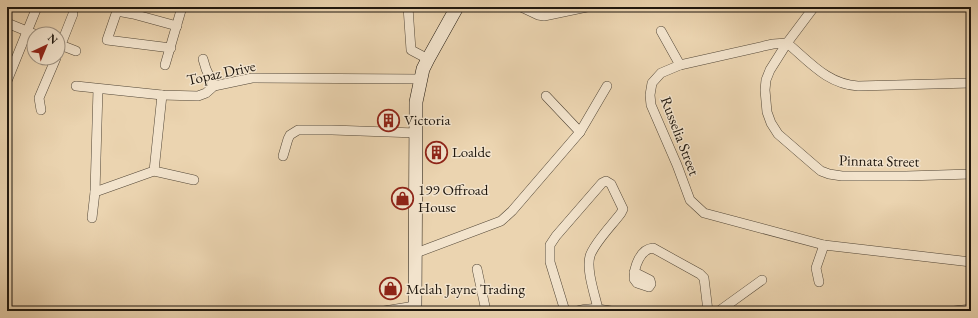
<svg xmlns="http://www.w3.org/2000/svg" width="978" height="318" viewBox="0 0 978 318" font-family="'EB Garamond',serif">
<rect width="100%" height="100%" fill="#ebd4b0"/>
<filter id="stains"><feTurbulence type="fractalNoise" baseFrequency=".005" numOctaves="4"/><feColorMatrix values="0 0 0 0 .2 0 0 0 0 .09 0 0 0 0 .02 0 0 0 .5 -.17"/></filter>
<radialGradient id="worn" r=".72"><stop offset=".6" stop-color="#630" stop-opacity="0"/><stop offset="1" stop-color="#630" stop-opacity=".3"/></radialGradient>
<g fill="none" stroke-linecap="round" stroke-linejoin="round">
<defs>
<g id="street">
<polyline points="117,7 117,11 107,40 171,48"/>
<polyline points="408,7 411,50 428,59"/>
<polyline points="521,7 538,15 544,16 587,7"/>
<polyline points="814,7 787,43 770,70 766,80 765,90 767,112 771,123 778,134 815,166 821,171 829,174 842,176 906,176 971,174"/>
<polyline points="117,11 133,14 177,26"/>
<polyline points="7,23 34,34"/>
<polyline points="661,31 680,65"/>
<polyline points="58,44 76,51"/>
<polyline points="58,52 73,14"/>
<polyline points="203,59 206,69 214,86"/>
<polyline points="165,65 182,7"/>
<polyline points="7,81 37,7"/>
<path d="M971 83 858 86C827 84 810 62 787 43L773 44 680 65 661 73 652 83 650 95 651 105 677 165 690 200 704 213 824 245 971 262"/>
<polyline points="76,86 162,95 198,96 206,93 214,86 252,78 421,79"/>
<polyline points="546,96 580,132"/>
<polyline points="41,110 39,98 56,58"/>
<polyline points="283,156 288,139 290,135 298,130 332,130 416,133"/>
<polyline points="154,171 162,95"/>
<polyline points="95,192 154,171 194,180"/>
<polyline points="92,218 95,192 98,89"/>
<polyline points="416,253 501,221 512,211 580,132 607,86"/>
<polyline points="477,269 486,311"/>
<path d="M634 272 650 280 651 284 649 287 637 283 634 279C634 267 640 249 653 248L700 274 704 278 708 311"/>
<polyline points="819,282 816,268 824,245"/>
<polyline points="384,311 415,306"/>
<path d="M565 311 550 262V245L556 236 602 183 606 181 611 184 623 209 621 213C613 224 594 243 590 256 586 270 595 295 598 309"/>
<path d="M577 311C588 307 600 309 611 311"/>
<polyline points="719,311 762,280"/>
<polyline points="954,311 971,309"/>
</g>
<polyline id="secondary" points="415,311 416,102 423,69 428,59 457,7"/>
</defs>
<!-- street casing -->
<use href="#street" stroke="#524636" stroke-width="10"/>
<!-- secondary casing -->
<use href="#secondary" stroke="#1f170e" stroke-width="14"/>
<!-- street -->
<use href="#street" stroke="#f2e3cc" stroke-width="9"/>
<!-- secondary -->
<use href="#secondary" stroke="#f2e3cc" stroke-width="13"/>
</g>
<!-- icons -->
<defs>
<symbol id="building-ring" viewBox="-11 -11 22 22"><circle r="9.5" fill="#f2e3cc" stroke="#8f2418" stroke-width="1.5"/><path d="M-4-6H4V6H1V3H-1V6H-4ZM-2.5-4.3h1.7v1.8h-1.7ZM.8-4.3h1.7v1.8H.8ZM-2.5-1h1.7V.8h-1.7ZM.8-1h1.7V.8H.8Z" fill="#8f2418"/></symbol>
<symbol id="shop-ring" viewBox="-11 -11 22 22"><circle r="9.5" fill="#f2e3cc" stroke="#8f2418" stroke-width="1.5"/><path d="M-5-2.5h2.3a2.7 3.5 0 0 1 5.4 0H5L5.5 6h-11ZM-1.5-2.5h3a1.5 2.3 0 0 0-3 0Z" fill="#8f2418"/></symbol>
</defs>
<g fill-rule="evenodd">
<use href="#building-ring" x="376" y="108" width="25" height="25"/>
<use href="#building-ring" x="424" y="140" width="25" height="25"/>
<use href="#shop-ring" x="390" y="186" width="25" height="25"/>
<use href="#shop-ring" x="378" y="276" width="25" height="25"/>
</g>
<g text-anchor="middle" stroke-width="3" stroke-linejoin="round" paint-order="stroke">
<!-- street labels -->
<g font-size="15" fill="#1f170e" stroke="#f2e3cc">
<text transform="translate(221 73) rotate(-12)" y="5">Topaz Drive</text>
<text transform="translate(680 136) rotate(69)" y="5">Russelia Street</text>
<text transform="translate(879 161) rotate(1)" y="5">Pinnata Street</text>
</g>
<!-- poi labels -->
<g font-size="15" fill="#1f170e" stroke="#f2e3cc" text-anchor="start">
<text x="404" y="125">Victoria</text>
<text x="452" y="157">Loalde</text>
<text x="418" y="195">199 Offroad<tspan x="418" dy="17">House</tspan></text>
<text x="406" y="294">Melah Jayne Trading</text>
</g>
</g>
<!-- margin -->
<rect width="978" height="318" fill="none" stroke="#ebd4b0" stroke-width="24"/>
<rect x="8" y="8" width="962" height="302" fill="none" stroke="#1f170e" stroke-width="2"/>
<rect x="12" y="12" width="954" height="294" fill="none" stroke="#1f170e"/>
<!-- north arrow -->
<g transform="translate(46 46) rotate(44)"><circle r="19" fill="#f2e3cc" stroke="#9e9180"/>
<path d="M0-3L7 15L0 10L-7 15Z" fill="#8f2418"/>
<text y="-6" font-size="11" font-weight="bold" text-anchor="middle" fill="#1f170e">N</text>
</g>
<rect width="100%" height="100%" filter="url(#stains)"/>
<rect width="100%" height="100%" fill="url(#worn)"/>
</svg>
